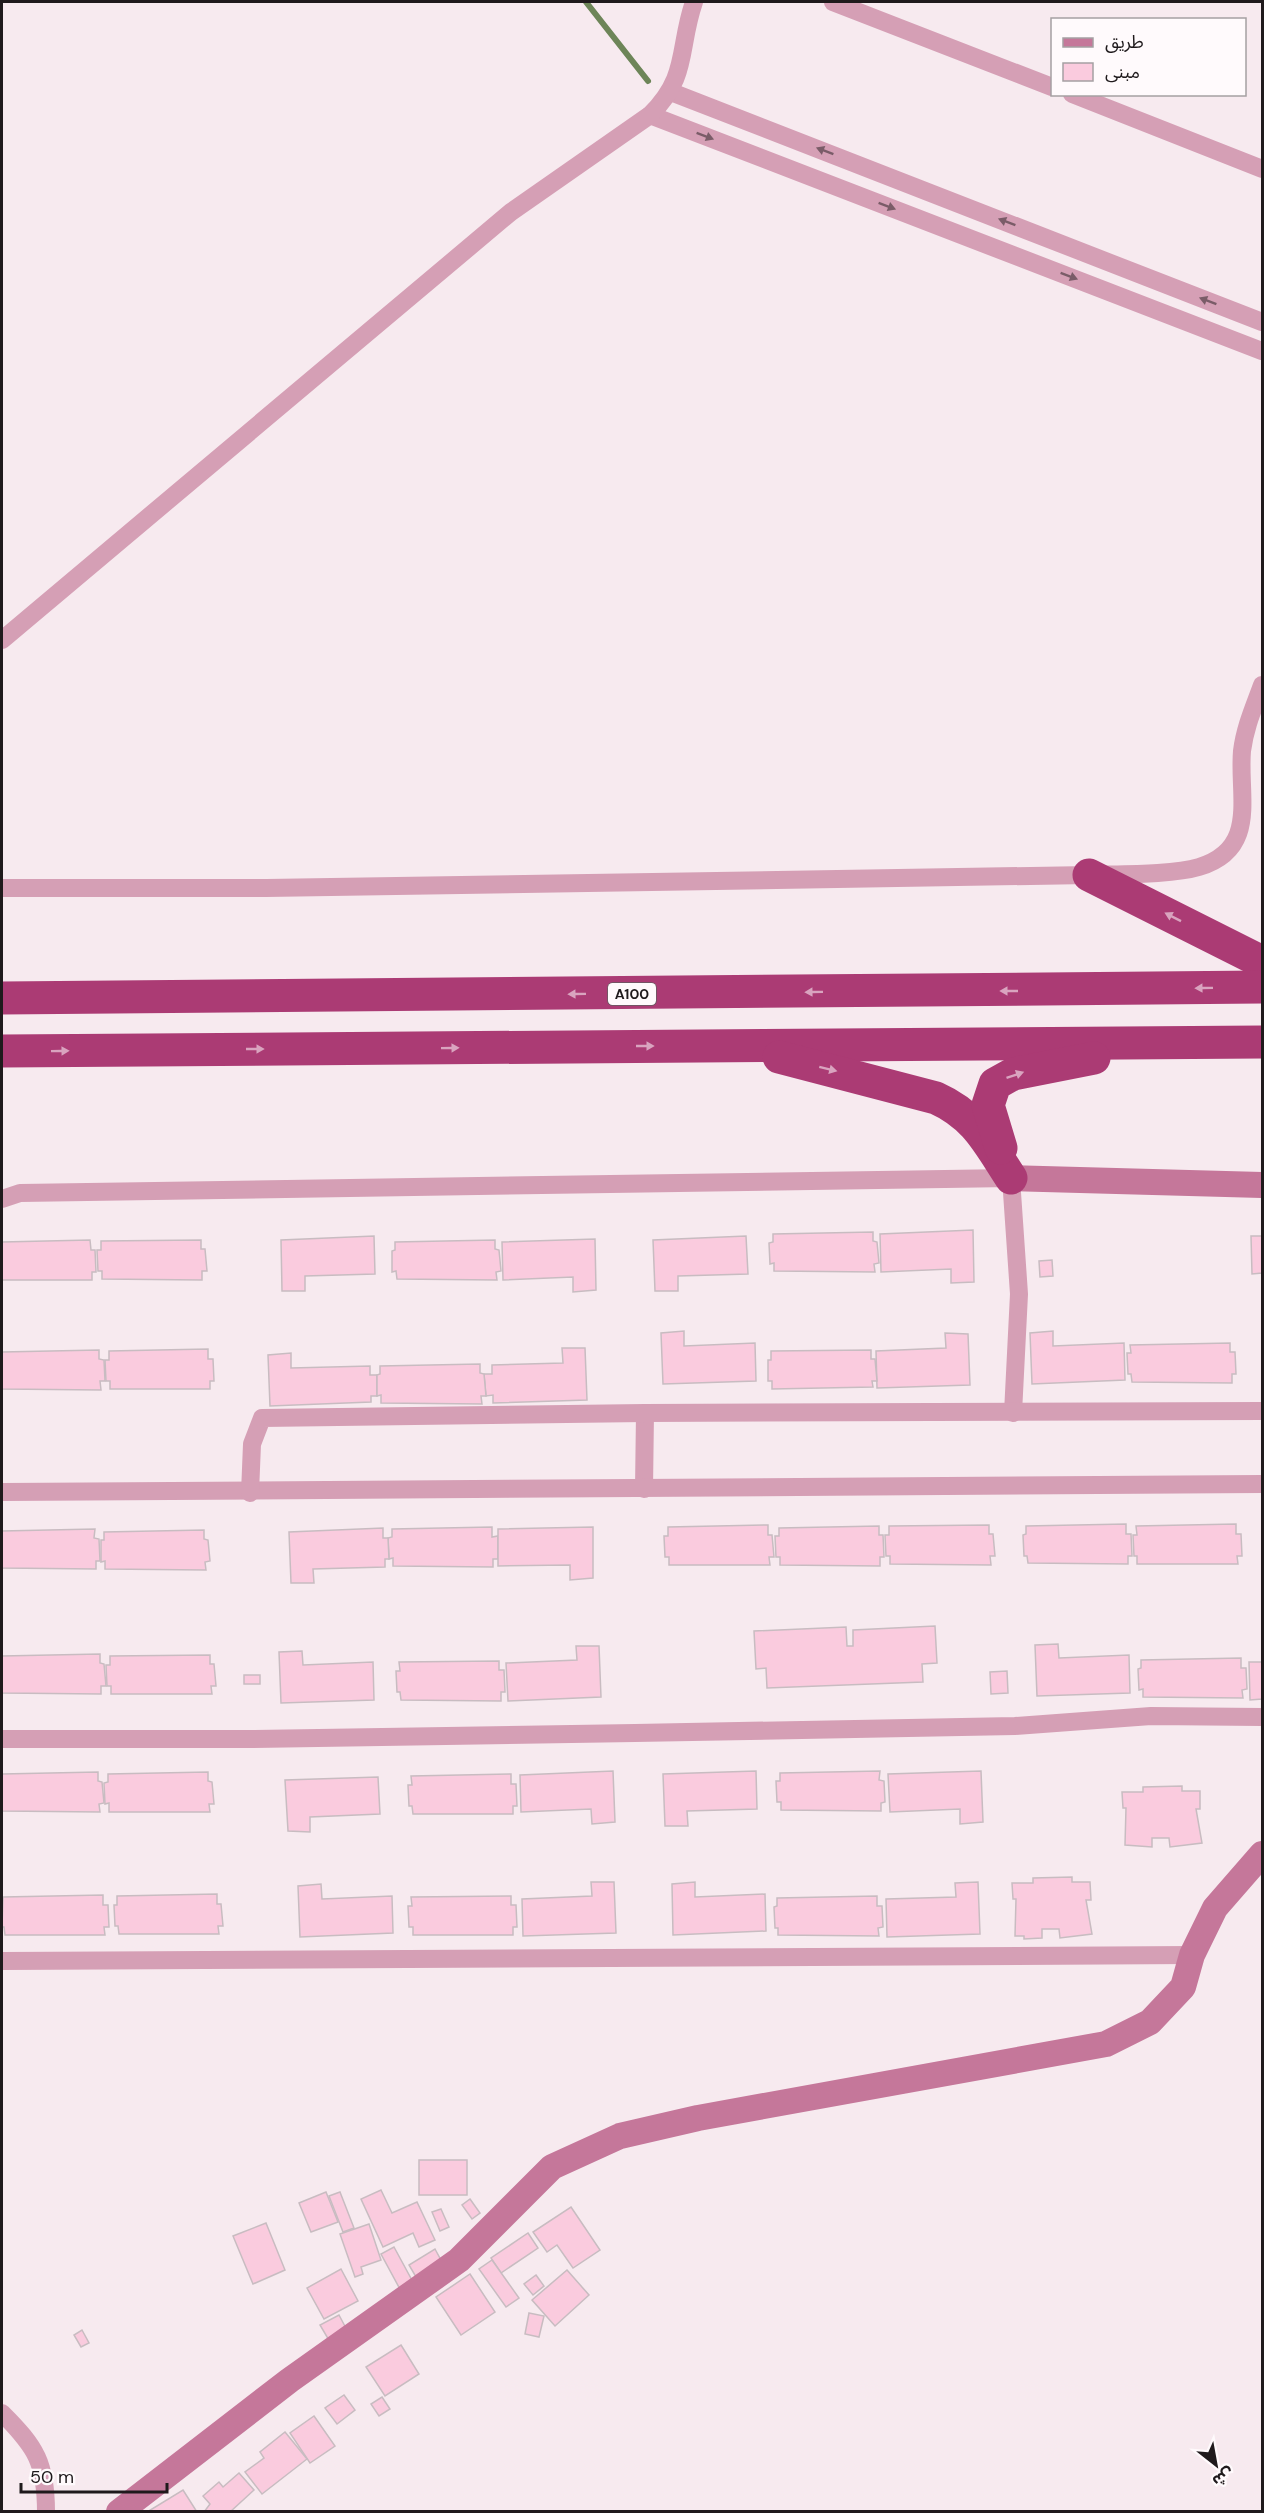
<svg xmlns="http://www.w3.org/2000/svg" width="1264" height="2513" viewBox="0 0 1264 2513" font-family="'DM Sans','Noto Sans Arabic',sans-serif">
<rect width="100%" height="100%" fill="#f7eaef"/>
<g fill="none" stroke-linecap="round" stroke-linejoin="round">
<!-- stream -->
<polyline stroke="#6d8558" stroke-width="6" points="586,2 648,81"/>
</g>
<!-- building -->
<g fill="#facbde" stroke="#c8bcc1" stroke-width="1.5">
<polygon points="973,1230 974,1282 951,1283 951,1269 881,1272 880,1234"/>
<polygon points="873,1232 873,1241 877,1242 879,1263 874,1264 875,1272 774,1271 774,1263 770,1264 769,1243 773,1242 773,1234"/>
<polygon points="374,1236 375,1274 305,1276 305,1291 282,1291 281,1240"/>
<polygon points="746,1236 748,1274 678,1276 678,1291 655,1291 653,1240"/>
<polygon points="1251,1236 1262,1236 1262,1273 1252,1274"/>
<polygon points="595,1239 596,1290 573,1292 573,1277 503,1280 502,1242"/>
<polygon points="90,1240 91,1250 95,1250 96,1272 92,1272 92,1280 2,1280 2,1242"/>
<polygon points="201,1240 201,1249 205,1249 207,1271 202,1271 202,1280 102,1279 102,1271 98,1271 97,1250 101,1250 101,1241"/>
<polygon points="495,1240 495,1249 499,1250 501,1271 496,1272 497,1280 397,1279 396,1271 392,1272 392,1251 395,1250 395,1242"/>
<polygon points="1052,1260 1053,1276 1040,1277 1039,1261"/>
<polygon points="684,1331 684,1346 755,1343 756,1381 663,1384 661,1333"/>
<polygon points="1053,1331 1053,1346 1124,1343 1125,1380 1032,1384 1030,1333"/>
<polygon points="945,1333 968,1334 970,1385 877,1388 876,1351 946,1348"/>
<polygon points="1230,1343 1230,1352 1235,1352 1236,1374 1232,1374 1232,1383 1132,1382 1131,1374 1128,1374 1127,1353 1131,1353 1130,1345"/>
<polygon points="562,1348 585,1348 587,1400 493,1403 493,1395 486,1396 484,1374 492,1374 492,1365 563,1363"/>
<polygon points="208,1349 208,1359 213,1359 214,1381 210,1381 210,1389 110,1389 110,1381 106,1381 105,1360 109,1360 109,1351"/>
<polygon points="99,1350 99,1359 104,1360 105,1381 100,1381 101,1390 2,1389 2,1352"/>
<polygon points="871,1350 871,1359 875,1359 877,1381 872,1381 873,1387 772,1389 772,1381 768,1381 768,1360 771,1360 771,1351"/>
<polygon points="291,1353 291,1368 370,1366 370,1375 377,1375 377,1396 371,1396 371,1402 270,1406 268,1355"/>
<polygon points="480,1364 480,1373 484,1374 486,1396 481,1396 482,1404 381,1403 381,1395 377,1396 377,1375 380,1374 380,1366"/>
<polygon points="1126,1524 1126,1534 1131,1534 1132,1556 1128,1556 1128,1564 1028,1563 1027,1556 1024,1556 1023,1535 1026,1534 1026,1526"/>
<polygon points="1236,1524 1236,1534 1241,1534 1242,1556 1237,1556 1238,1564 1137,1564 1137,1556 1134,1556 1133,1535 1137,1535 1136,1526"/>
<polygon points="768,1525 768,1535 772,1535 774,1557 769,1557 770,1565 669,1565 669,1557 665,1557 664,1536 668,1536 668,1527"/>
<polygon points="989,1525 989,1534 993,1534 995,1556 990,1556 991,1565 890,1564 890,1556 886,1556 885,1535 889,1535 889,1526"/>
<polygon points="879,1526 879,1535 883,1535 884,1557 880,1557 880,1566 780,1565 780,1557 776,1557 775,1536 779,1536 779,1528"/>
<polygon points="492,1527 492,1537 498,1536 498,1559 493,1559 493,1567 393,1566 393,1558 389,1559 388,1538 392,1537 392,1529"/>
<polygon points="593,1527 593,1578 570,1580 570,1565 498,1566 498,1529"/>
<polygon points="383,1528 383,1538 388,1538 389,1559 385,1559 385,1567 313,1569 314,1583 291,1583 289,1532"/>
<polygon points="95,1529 94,1538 99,1539 100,1561 96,1561 96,1569 2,1568 2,1531"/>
<polygon points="204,1530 204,1539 208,1540 210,1561 205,1562 206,1570 105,1569 105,1561 101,1562 101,1540 104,1540 104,1532"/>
<polygon points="935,1626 937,1663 922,1664 923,1682 767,1688 766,1668 756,1669 754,1631 846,1627 847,1646 853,1646 853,1630"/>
<polygon points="1058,1644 1059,1658 1129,1655 1130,1693 1037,1696 1035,1645"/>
<polygon points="576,1646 599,1646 601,1697 508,1701 506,1663 577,1660"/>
<polygon points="302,1651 303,1665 373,1662 374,1700 281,1703 279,1652"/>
<polygon points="100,1654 100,1663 104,1664 106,1686 101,1686 101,1694 2,1693 2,1656"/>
<polygon points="210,1655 210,1664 214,1664 216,1686 211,1686 212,1694 111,1694 111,1686 107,1686 106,1665 110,1665 110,1656"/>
<polygon points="1241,1658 1241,1668 1246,1668 1247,1689 1242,1690 1243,1698 1143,1697 1143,1689 1139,1690 1138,1669 1141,1668 1141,1660"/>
<polygon points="499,1661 499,1670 504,1670 505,1692 501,1692 501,1701 401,1700 400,1692 397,1692 396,1671 400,1671 399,1662"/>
<polygon points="1249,1662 1262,1662 1262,1699 1250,1700"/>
<polygon points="1007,1671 1008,1693 991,1694 990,1672"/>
<rect x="244" y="1675" width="16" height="9"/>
<polygon points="613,1771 615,1822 592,1824 591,1809 521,1812 520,1775"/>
<polygon points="756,1771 757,1809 687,1811 688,1826 665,1826 663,1774"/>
<polygon points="880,1771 879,1780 884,1781 885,1802 881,1803 881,1811 781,1810 781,1802 777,1802 776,1781 780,1781 780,1773"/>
<polygon points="981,1771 983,1822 960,1824 960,1809 890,1812 888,1774"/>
<polygon points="98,1772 98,1781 102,1782 104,1803 99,1804 100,1812 2,1811 2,1774"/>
<polygon points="208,1772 208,1781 212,1782 214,1804 209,1804 210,1812 109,1812 109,1803 105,1804 104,1783 108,1782 108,1774"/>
<polygon points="511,1774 511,1784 516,1784 517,1806 513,1806 513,1814 413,1814 412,1806 409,1806 408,1785 412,1785 411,1776"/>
<polygon points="378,1777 380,1814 310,1817 310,1832 288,1831 285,1780"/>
<polygon points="1182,1786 1182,1791 1200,1791 1200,1809 1196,1809 1202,1843 1170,1847 1169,1838 1152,1838 1152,1847 1125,1845 1126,1808 1123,1808 1122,1792 1143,1792 1143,1787"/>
<polygon points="1072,1877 1072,1882 1090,1882 1091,1900 1086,1900 1092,1934 1060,1938 1059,1929 1042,1929 1042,1938 1024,1939 1024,1936 1015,1936 1016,1899 1013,1899 1012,1883 1033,1883 1033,1878"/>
<polygon points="591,1882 614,1882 616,1933 523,1936 522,1899 592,1896"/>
<polygon points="695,1882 695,1897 765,1894 766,1931 673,1935 672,1884"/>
<polygon points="978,1882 980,1934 887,1937 886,1899 956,1897 955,1883"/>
<polygon points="321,1884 322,1899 392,1896 393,1933 300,1937 298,1886"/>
<polygon points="217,1894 217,1904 221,1904 223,1926 218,1926 219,1934 119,1934 118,1926 115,1926 114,1905 117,1905 117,1896"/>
<polygon points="103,1895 103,1905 108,1905 109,1927 104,1927 105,1935 5,1935 4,1927 2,1927 3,1897"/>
<polygon points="511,1896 511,1905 516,1905 517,1927 513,1927 513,1935 413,1935 413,1927 409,1927 408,1906 412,1906 411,1897"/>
<polygon points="877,1896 877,1906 882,1906 883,1927 878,1928 879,1936 778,1935 778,1928 775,1928 774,1907 777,1906 777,1898"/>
<rect x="419" y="2160" width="48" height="35"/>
<polygon points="381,2190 392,2213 417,2202 435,2240 419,2247 413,2233 383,2247 361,2199"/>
<polygon points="326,2192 338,2222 311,2232 299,2203"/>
<polygon points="340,2192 354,2228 343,2232 329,2196"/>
<polygon points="470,2199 480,2213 472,2219 462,2205"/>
<polygon points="571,2207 600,2250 573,2268 557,2245 547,2252 533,2232"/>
<polygon points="441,2209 449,2227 440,2231 432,2212"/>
<polygon points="266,2223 285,2270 253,2284 233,2236"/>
<polygon points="369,2224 381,2260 361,2267 363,2274 355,2277 340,2234"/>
<polygon points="528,2233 538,2248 501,2273 491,2258"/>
<polygon points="394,2247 414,2284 401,2291 381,2254"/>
<polygon points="435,2249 442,2262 416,2277 409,2265"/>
<polygon points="492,2260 519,2298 506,2307 479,2269"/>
<polygon points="341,2269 358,2301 324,2319 307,2288"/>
<polygon points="567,2270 589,2295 555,2326 532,2300"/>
<polygon points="470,2274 495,2312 461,2335 436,2297"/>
<polygon points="536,2275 544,2286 533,2295 524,2284"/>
<polygon points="529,2313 544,2316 539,2337 525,2334"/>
<polygon points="339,2315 348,2332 330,2342 320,2325"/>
<polygon points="82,2330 89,2343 81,2347 74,2335"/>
<polygon points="401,2345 419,2374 385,2396 366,2367"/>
<polygon points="344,2395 355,2410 337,2424 325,2408"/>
<polygon points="382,2397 390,2409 379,2416 371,2404"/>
<polygon points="314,2416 335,2446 310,2463 290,2433"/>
<polygon points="285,2432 307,2459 262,2494 245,2472 264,2458 260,2452"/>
<polygon points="239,2473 254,2490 230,2512 204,2512 210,2504 203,2496 219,2482 223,2487"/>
<polygon points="183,2490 197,2512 147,2512"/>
</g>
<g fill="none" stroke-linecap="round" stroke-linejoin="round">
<!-- street -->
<g stroke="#d59fb5" stroke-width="18">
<polyline points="833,2 1052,87"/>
<polyline points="671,92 1262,322"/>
<polyline points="1072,94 1262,169"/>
<polyline points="650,115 1262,351"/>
<path d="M2 640 511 212 650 115C689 77 678 48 694 2"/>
<path d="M2 888H266L1089 875C1118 874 1173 875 1199 867 1259 849 1238 796 1242 751 1245 727 1254 707 1262 685"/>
<polyline points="2,1199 20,1193 1011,1178 1019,1294 1013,1413"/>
<polyline points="644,1489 645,1413"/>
<polyline points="2,1492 1262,1484"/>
<polyline points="250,1493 252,1444 262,1418 645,1413 1262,1411"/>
<polyline points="2,1739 253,1739 635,1733 1015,1726 1151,1716 1262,1717"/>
<polyline points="2,1961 1192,1955"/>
<path d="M2 2413C36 2447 46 2463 46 2512"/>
</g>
<!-- secondary -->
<g stroke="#c5779a" stroke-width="26">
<polyline points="1011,1178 1262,1185"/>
<polyline points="119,2512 290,2380 459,2260 552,2167 620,2136 698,2118 1106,2044 1150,2022 1183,1987 1192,1955 1215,1908 1262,1854"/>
</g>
<!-- highway -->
<g stroke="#ab3b74" stroke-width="33">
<polyline points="1089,875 1262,962"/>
<polyline points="2,998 1262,987"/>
<polyline points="2,1051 1262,1042"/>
<path d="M779 1057 936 1098C976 1116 988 1143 1011 1178"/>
<polyline points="1001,1148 988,1105 995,1084 1013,1074 1094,1058"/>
</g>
</g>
<!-- one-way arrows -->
<defs><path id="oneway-solid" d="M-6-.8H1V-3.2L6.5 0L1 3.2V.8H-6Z" transform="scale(1.5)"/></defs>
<g fill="#7a5c68">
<use href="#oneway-solid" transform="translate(705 136) rotate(21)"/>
<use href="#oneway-solid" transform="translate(825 151) rotate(-159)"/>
<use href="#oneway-solid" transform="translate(887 206) rotate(21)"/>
<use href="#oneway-solid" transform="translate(1007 222) rotate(-159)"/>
<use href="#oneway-solid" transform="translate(1069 276) rotate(21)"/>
<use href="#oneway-solid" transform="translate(1208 301) rotate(-159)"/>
</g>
<g fill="#d9a4bf">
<use href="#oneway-solid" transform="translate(1173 917) rotate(-153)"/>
<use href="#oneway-solid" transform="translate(1204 988) rotate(179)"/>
<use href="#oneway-solid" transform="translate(1009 991) rotate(180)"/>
<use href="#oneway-solid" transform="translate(814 992) rotate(179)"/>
<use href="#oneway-solid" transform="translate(577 994) rotate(179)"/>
<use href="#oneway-solid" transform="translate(645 1046)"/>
<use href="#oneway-solid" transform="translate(450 1048) rotate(-1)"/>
<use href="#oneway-solid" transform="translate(255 1049)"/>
<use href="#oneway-solid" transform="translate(60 1051) rotate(-1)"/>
<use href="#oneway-solid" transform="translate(828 1069) rotate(14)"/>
<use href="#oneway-solid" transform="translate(1015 1075) rotate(-19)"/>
</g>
<g text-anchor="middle" stroke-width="4.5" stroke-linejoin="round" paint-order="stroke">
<!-- shield labels -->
<rect fill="#fffafc" stroke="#625d5f" stroke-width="1.5" x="608" y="983" width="48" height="22" rx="4.5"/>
<g font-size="14" font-weight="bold" fill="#1f1a1c">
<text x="632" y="999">A100</text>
</g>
</g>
<!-- border -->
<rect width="1264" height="2513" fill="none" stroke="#1f1a1c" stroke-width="6"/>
<!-- legend -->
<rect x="1051" y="18" width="195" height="78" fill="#fffafc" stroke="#a5a0a2" stroke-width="1.5"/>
<rect x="1063" y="38" width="30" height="9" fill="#c5779a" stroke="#a5a0a2" stroke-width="1.5"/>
<text x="1105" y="48" font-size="18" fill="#1f1a1c">طريق</text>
<rect x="1063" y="63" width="30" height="18" fill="#facbde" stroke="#a5a0a2" stroke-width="1.5"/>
<text x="1105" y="78" font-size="18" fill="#1f1a1c">مبنى</text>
<!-- north arrow -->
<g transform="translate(1216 2465) rotate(149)" stroke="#fffafc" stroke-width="4.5" paint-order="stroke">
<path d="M0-4.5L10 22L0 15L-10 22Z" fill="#1f1a1c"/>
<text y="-9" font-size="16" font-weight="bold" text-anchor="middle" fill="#1f1a1c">ش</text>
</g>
<!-- scale -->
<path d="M21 2483v9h146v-9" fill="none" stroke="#1f1a1c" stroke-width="3"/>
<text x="30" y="2483" font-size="18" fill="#1f1a1c" stroke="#fffafc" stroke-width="4.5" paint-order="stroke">50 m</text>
</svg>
